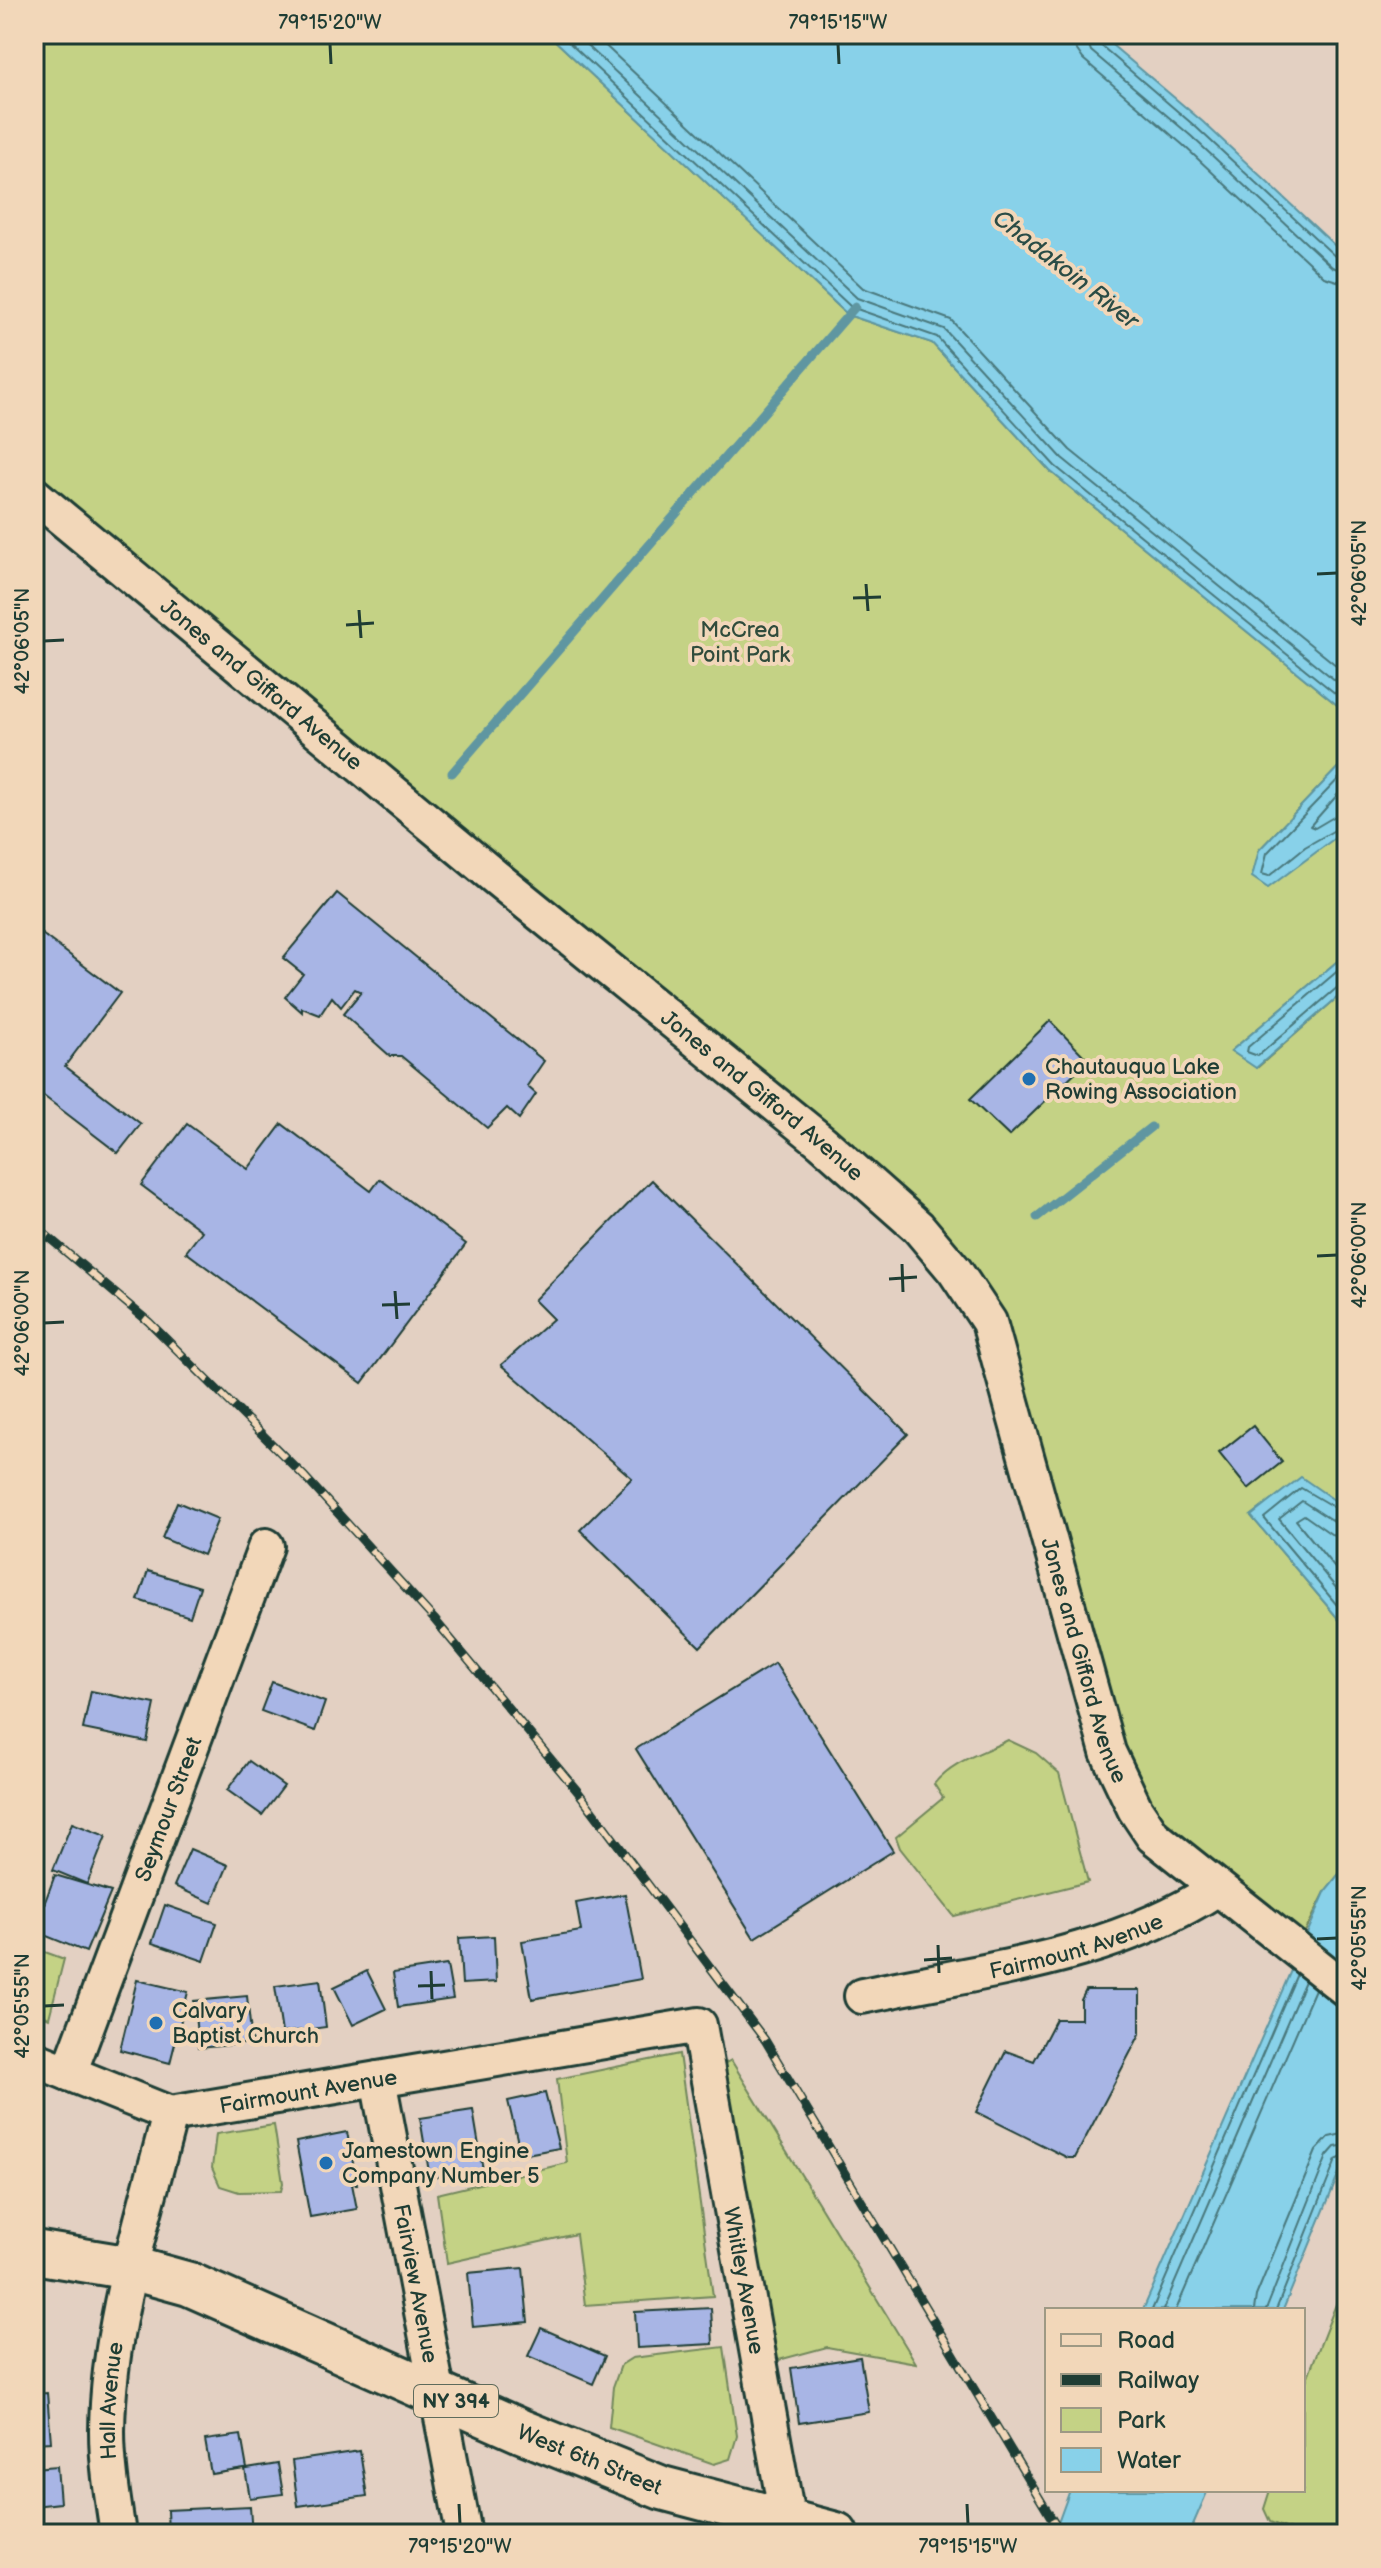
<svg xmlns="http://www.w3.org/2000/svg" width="1381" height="2568" viewBox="0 0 1381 2568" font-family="'Balsamiq Sans',sans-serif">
<rect width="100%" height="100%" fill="#e3d0c2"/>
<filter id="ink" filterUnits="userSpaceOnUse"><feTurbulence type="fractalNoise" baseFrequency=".0125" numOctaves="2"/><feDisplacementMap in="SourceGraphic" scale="16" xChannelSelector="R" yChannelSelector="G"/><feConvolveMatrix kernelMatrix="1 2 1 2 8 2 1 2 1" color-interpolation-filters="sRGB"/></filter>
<g filter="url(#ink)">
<!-- green -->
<g fill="#c4d285" stroke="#72885c" stroke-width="2">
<polygon points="34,34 548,34 848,315 932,343 1050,471 1347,713 1347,758 1259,850 1309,854 1347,829 1347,953 1231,1051 1257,1068 1347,989 1347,1509 1301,1478 1251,1516 1347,1629 1347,1864 1326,1890 1295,1952 1153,1836 955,1271 34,496"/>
<path d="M1008 1740 1036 1753 1059 1773 1088 1882 954 1916 900 1848 896 1837 943 1798 934 1784C953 1760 981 1754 1008 1740Z"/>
<polygon points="34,1948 64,1959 49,2018 34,2012"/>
<polygon points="679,2054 713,2296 585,2305 576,2234 447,2263 437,2194 567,2163 557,2079"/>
<polygon points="731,2060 916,2363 827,2347 775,2361 714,2070"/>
<polygon points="274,2125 283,2183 281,2191 239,2192 220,2186 212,2168 216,2134"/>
<polygon points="1347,2276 1347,2521 1342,2534 1301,2534 1270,2522 1264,2509 1270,2490 1303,2490 1303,2389"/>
<polygon points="724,2347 737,2436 730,2459 714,2464 609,2427 613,2387 621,2365 632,2358"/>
</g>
<!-- water -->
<g fill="#88d1e9" stroke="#5e96a1" stroke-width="2">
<polygon points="548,34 1099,34 1203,122 1347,257 1347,713 1050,471 932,343 848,315"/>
<polygon points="1347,758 1347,829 1268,888 1252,877 1259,850"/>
<polygon points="1347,953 1347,989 1256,1068 1231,1051"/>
<polygon points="1301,1477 1347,1509 1347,1629 1251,1516"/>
<polygon points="1347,1864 1347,2154 1283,2310 1143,2310 1326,1890"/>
<polygon points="1070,2490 1208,2490 1189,2534 1054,2534"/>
</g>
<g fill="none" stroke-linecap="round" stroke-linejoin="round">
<!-- shore -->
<g stroke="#49787c" stroke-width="2">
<polyline points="560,34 851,307 937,337 1055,466 1347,703"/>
<polyline points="575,34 857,298 944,329 1062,458 1347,690"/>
<polyline points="593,34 863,288 951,320 1070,450 1347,674"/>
<polyline points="1072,34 1074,46 1083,59 1183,145 1324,277 1347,284"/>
<polyline points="1085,34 1091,51 1191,136 1332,267 1347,272"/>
<polyline points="1095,34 1098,43 1197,128 1339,260 1347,262"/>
<polyline points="1347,770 1267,853 1262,874 1269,876 1305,847 1347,823"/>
<polyline points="1347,784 1310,826 1315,828 1337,815 1347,813"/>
<polyline points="1347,963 1248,1047 1247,1052 1258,1056 1339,986 1347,984"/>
<polyline points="1347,1515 1301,1488 1264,1518 1347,1617"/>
<polyline points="1347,1525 1336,1523 1302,1501 1279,1519 1347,1601"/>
<polyline points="1347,1537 1331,1534 1304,1515 1296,1520 1347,1583"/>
<polyline points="1152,2310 1297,1974"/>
<polyline points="1163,2310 1305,1981"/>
<polyline points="1176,2310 1315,1989"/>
<polyline points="1254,2310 1256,2296 1316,2151 1329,2137 1347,2133"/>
<polyline points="1266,2310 1327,2156 1335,2147 1347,2145"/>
<polyline points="1276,2310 1336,2160 1347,2155"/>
</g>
<!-- stream -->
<g stroke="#5e96a1" stroke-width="9">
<polyline points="452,773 855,307"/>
<polyline points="1037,1217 1151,1127"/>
</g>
</g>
<!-- building -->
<g fill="#a8b5e5" stroke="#1f3d34" stroke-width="2">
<polygon points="337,893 544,1061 527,1086 536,1094 519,1119 507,1108 487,1128 401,1056 390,1056 343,1014 361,992 355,989 341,1007 332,997 320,1015 302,1008 302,1012 285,997 303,974 283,958"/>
<polygon points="34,928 120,993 65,1066 141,1124 118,1153 41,1094 34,1102"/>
<polygon points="1050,1021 1088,1060 1009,1136 970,1099"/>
<polygon points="187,1124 248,1169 282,1124 371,1191 380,1179 466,1244 362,1383 186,1252 202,1231 141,1185"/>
<polygon points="652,1180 908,1434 700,1647 580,1530 632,1478 501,1365 553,1319 534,1300"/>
<polygon points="1253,1426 1282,1462 1248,1489 1219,1453"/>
<polygon points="177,1502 218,1519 203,1555 162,1538"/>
<polygon points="148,1571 200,1587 190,1617 138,1600"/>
<polygon points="775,1663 893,1851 754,1938 636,1749"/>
<polygon points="272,1682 325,1702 315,1731 261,1711"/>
<polygon points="91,1691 155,1704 147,1742 83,1729"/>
<polygon points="249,1761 284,1786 262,1815 227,1790"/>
<polygon points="72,1823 106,1836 87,1884 53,1870"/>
<polygon points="190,1849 228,1865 212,1903 174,1886"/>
<polygon points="55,1875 111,1892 86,1952 34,1931"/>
<polygon points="625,1894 641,1979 532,1999 522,1941 581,1931 576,1903"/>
<polygon points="165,1905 217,1923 204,1961 152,1943"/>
<polygon points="494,1936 496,1982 462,1984 459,1938"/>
<polygon points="447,1965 453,1999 398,2007 393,1973"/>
<polygon points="367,1971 386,2009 353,2025 334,1987"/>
<polygon points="137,1980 188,1992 170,2063 120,2050"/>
<polygon points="320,1980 326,2027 282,2033 275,1986"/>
<polygon points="1086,1990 1140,1990 1140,2034 1075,2158 1068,2158 976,2112 1006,2051 1034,2061 1056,2019 1081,2019 1081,2000"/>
<polygon points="247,1996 252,2043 198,2048 194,2001"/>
<polygon points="545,2093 559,2148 521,2155 508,2101"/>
<polygon points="473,2110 483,2170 430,2178 420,2118"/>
<polygon points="347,2132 357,2184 352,2184 357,2209 310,2217 296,2142"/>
<polygon points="523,2268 528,2322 473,2327 468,2273"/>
<polygon points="711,2308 713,2344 637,2348 635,2312"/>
<polygon points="541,2328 605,2356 593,2384 528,2356"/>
<polygon points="860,2357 869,2412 799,2423 791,2368"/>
<polygon points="47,2393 51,2442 34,2443 34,2394"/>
<polygon points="241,2435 247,2469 278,2464 283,2494 250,2498 245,2469 211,2474 205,2440"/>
<polygon points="360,2451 367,2496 298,2506 292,2461"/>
<polygon points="57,2466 60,2503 34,2506 34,2468"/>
<polygon points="250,2506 252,2534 168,2534 167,2510"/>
</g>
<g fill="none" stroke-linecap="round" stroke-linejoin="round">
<defs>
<g id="minor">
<path id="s1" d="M34 495 495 877 822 1142 918 1227 955 1271 989 1322 1108 1752 1135 1809 1153 1836 1347 1990"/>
<path id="s2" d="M862 1996C983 1970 1110 1958 1216 1889"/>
<polyline points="34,2059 170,2114"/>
<path id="s3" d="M69 2073 266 1546"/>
<path id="s4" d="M378 2079 464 2534"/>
<path id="s5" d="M170 2114 699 2025 790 2534"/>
<path id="s6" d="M118 2534C113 2500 107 2466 107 2431 108 2324 144 2217 170 2114"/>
</g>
<g id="major">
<path id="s7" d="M34 2252 131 2268 189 2284 521 2431 662 2488 836 2534"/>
</g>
</defs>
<!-- minor casing -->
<use href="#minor" stroke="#1f3d34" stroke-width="40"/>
<!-- major casing -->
<use href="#major" stroke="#1f3d34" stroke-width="48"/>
<!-- minor -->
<use href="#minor" stroke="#f2d7b9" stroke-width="34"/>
<!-- major -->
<use href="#major" stroke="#f2d7b9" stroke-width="42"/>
<defs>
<polyline id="rail" points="34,1225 149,1322 305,1477 434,1619 579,1793 765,2040 1061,2534"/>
</defs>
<!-- rail casing -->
<use href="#rail" stroke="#1f3d34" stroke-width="9"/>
<!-- rail -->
<use href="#rail" stroke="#f2d7b9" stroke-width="6" stroke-dasharray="18" stroke-linecap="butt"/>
</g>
</g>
<!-- ticks -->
<path fill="none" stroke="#1f3d34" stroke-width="3" d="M330 44 331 64M838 44 839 64M1317 574 1337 573M866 584 868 611M853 598 881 597M359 610 361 638M346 625 374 623M44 641 64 640M1317 1256 1337 1255M902 1264 903 1292M889 1279 917 1277M395 1291 397 1319M382 1305 410 1304M44 1323 64 1322M1317 1939 1337 1938M938 1945 939 1973M924 1960 952 1958M431 1971 432 1999M418 1986 445 1985M44 2006 64 2005M459 2504 460 2524M967 2504 968 2524"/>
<!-- markers -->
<g fill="#1f6fb2" stroke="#f2d7b9" stroke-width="3">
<circle cx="1029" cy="1079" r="8"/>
<circle cx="156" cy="2023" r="8"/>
<circle cx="326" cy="2163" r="8"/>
</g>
<g text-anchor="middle" stroke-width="8" stroke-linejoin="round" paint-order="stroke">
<!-- shield labels -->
<rect fill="#f2d7b9" stroke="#5e6b5c" stroke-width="2" x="414" y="2385" width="84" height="32" rx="6"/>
<g font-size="20" font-weight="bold" fill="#1f3d34">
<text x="456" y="2408">NY 394</text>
</g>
<!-- park labels -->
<g font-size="22" fill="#304c3c" stroke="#f2d7b9">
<text x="740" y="637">McCrea<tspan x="740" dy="25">Point Park</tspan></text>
</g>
<!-- street labels -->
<g font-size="22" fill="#1f3d34" stroke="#f2d7b9">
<text dy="8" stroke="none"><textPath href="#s1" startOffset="296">Jones and Gifford Avenue</textPath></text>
<text dy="8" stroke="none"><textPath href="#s1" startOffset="944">Jones and Gifford Avenue</textPath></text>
<text dy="8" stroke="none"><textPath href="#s1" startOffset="1618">Jones and Gifford Avenue</textPath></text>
<text dy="8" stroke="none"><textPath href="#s3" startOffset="282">Seymour Street</textPath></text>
<text dy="8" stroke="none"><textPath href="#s2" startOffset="220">Fairmount Avenue</textPath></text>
<text dy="8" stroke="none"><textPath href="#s5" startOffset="140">Fairmount Avenue</textPath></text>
<text dy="8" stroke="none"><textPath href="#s5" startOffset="796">Whitley Avenue</textPath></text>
<text dy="8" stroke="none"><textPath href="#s4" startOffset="208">Fairview Avenue</textPath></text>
<text dy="8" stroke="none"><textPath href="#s6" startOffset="134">Hall Avenue</textPath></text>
<text dy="8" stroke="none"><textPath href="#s7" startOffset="596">West 6th Street</textPath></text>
</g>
<!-- poi labels -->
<g font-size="22" fill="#1f3d34" stroke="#f2d7b9" text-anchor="start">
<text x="1045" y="1074">Chautauqua Lake<tspan x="1045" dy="25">Rowing Association</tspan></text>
<text x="172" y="2018">Calvary<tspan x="172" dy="25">Baptist Church</tspan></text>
<text x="342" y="2158">Jamestown Engine<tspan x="342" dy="25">Company Number 5</tspan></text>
</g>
<!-- water labels -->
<g font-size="24" font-style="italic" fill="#2a4c46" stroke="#f2d7b9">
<text transform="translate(1066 269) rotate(38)" y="8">Chadakoin River</text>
</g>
</g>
<!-- margin -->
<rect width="1381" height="2568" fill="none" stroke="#f2d7b9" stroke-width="88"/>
<!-- legend -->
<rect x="1045" y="2308" width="260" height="184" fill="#f2d7b9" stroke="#9e9984" stroke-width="2"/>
<rect x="1061" y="2334" width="40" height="12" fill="#f2d7b9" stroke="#9e9984" stroke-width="2"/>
<text x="1117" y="2348" font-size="24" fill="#1f3d34">Road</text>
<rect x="1061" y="2374" width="40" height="12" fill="#1f3d34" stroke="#9e9984" stroke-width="2"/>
<text x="1117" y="2388" font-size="24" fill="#1f3d34">Railway</text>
<rect x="1061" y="2408" width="40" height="24" fill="#c4d285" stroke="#9e9984" stroke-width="2"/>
<text x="1117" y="2428" font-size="24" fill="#1f3d34">Park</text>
<rect x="1061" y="2448" width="40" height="24" fill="#88d1e9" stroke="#9e9984" stroke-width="2"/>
<text x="1117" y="2468" font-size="24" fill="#1f3d34">Water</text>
<rect x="44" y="44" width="1293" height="2480" fill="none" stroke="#1f3d34" stroke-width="3"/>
<g font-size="20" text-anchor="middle" fill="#1f3d34">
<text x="330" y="29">79°15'20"W</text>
<text x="838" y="29">79°15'15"W</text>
<text transform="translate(1359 573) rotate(-90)" y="7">42°06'05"N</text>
<text transform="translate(22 641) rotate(-90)" y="7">42°06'05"N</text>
<text transform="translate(1359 1255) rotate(-90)" y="7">42°06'00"N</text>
<text transform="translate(22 1323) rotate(-90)" y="7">42°06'00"N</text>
<text transform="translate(1359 1938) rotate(-90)" y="7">42°05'55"N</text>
<text transform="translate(22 2006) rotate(-90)" y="7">42°05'55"N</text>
<text x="460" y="2553">79°15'20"W</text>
<text x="968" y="2553">79°15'15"W</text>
</g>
</svg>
